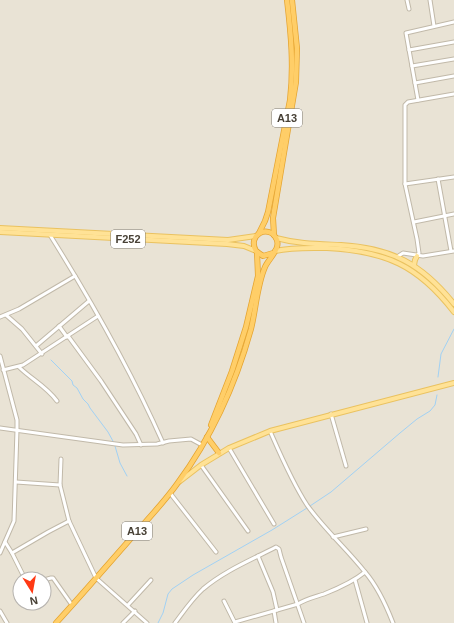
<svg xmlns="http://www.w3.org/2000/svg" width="454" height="623" viewBox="0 0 454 623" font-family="Helvetica,sans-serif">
<rect width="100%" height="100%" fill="#f4f1e7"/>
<!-- residential -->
<path fill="#e9e3d5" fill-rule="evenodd" d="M0 0H454V623H0ZM20 579H44V603H20Z"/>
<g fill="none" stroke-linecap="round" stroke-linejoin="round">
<!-- stream -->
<g stroke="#a1d1f4" stroke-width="1">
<polyline points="51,360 72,381 73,385 77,388 83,399 88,404 90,408 108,432 114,443"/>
<polyline points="438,377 441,354 454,329"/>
<polyline points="115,446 120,463 127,476"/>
<polyline points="310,506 331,492 400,433 417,419 430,411 435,405 437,395"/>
<polyline points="158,623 163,613 168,594 172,589 193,575 272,530 307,508"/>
</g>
<defs>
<g id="minor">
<polyline points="407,0 409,9"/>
<polyline points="430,0 434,26"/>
<polyline points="409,50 454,42"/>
<polyline points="412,66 454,59"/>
<polyline points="415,83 454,76"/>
<polyline points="418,100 406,33 454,22"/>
<polyline points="438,179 451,251"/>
<polyline points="405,184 454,177"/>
<polyline points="414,222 454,214"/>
<path d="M50 235C92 302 131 371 163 443"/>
<polyline points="417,256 419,253 417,239 405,184 405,105 408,102 454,94"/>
<polyline points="397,257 403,253 423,256 454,251"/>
<polyline points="6,315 22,329 42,354"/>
<polyline points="0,317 19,309 75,276"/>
<polyline points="59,326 67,337"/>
<polyline points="68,336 101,381 136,434 141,445"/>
<polyline points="36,346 89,301"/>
<polyline points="0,356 17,420 17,430 14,521 0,553"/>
<path d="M19 367C31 379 46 386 57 401"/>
<polyline points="3,370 23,365 98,316"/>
<polyline points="331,414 346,466"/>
<polyline points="0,428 123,445 157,444 169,441 191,439 202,445"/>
<path d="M270 431C281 456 292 482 307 505 324 529 347 549 365 572 378 587 386 605 393 623"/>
<polyline points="229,448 274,524"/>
<polyline points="61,459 60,485 69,521 96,578 147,623"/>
<polyline points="201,465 248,531"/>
<polyline points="16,482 60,485"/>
<polyline points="170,493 216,552"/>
<polyline points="333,537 366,529"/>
<polyline points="5,542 12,553 25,579"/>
<polyline points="12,553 48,532 69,521"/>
<polyline points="258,556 273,592 277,610"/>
<polyline points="44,580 51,578 53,578 72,605"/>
<polyline points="355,580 367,623"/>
<polyline points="224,601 235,623"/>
<polyline points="128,605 151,580"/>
<polyline points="0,611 7,623"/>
<polyline points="274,611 276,623"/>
<path d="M235 622 298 604C306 599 315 597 324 594 339 588 353 582 365 572"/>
<polyline points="123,623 135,611"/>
<path d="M175 623C184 611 192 599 203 589 224 571 251 560 276 547L279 549 281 557 304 623"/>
</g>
<g id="major">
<polyline points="0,228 228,240 256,236"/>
<polyline points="0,232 227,244 244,246 256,251"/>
<path d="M276 238C298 244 319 244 341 245 392 248 422 264 454 304"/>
<path d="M275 251C293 247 310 248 327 248 385 251 418 265 454 312"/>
<polyline points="414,265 415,260 417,256"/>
<polyline points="179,482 201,465 229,448 270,431 454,383"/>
</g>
<g id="highway">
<path d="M259 233 265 221 268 212 290 100C294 66 291 34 287 0"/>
<polyline points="274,235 273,218 296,82 297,48 292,0"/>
<polyline points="211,425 232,371 246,327 258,276 257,252"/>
<polyline points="207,437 219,453"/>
<path d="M56 623C80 597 103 570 126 544 143 524 162 505 177 484 211 438 236 383 251 329 256 309 257 285 265 267 269 258 282 248 276 238 268 224 247 235 256 251L263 256 273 253"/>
</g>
</defs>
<!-- minor casing -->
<use href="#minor" stroke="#c1b9a9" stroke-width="5"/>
<!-- major casing -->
<use href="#major" stroke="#eac260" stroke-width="6"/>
<!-- highway casing -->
<use href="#highway" stroke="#e5a430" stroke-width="6"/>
<!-- minor -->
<use href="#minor" stroke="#fff" stroke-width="3"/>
<!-- major -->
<use href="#major" stroke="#ffe296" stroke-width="4"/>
<!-- highway -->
<use href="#highway" stroke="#ffce68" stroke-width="4.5"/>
</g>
<g text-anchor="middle" stroke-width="3.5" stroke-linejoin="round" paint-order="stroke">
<!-- shield labels -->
<g fill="#fff" stroke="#7f7a72" stroke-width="1">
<rect x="272" y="109" width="30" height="18" rx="3"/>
<rect x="111" y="230" width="34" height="18" rx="3"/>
<rect x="122" y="522" width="30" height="18" rx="3"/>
</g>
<g font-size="11" font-weight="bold" fill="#484136">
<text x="287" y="122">A13</text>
<text x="128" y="243">F252</text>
<text x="137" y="535">A13</text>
</g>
</g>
<!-- north arrow -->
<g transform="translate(32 591) rotate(169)"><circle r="19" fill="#ffffff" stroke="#b6b3af"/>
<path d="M0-3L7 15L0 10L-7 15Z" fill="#ff3914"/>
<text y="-6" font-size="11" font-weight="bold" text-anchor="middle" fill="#484136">N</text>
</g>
</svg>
